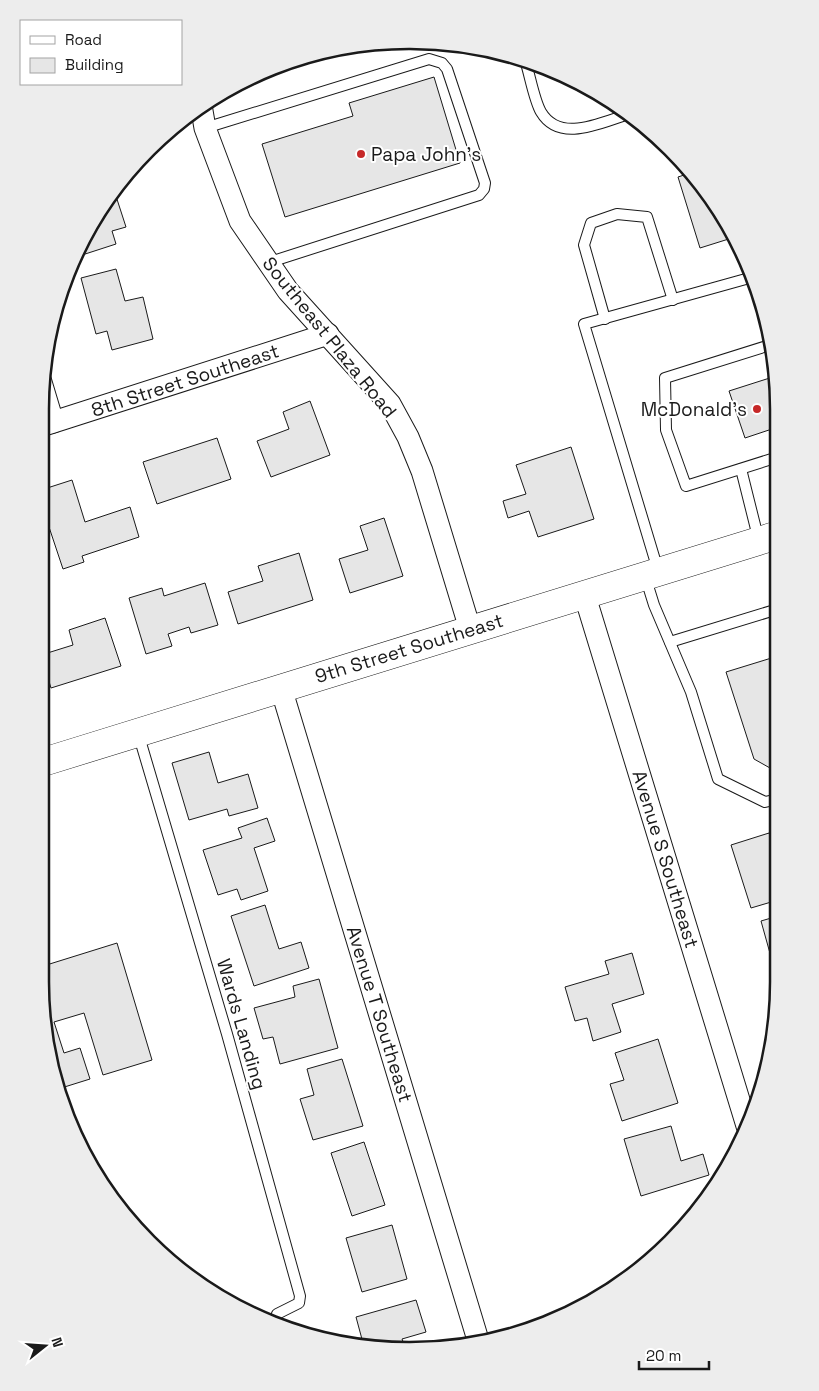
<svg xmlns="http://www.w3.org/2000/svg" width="819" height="1391" viewBox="0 0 819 1391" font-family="'Space Grotesk',sans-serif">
<rect width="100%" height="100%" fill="#fff"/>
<!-- building -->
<g fill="#e6e6e6" stroke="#1a1a1a">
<polygon points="434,77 460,163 285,217 262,144 353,116 349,103"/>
<polygon points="690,173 729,225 735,237 700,248 678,177"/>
<polygon points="114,190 126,227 112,231 116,244 79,256 102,204"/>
<polygon points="116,269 125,301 143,297 153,339 112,350 107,331 96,334 81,278"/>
<polygon points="776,376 778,427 745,438 729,391"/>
<polygon points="310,401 330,455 271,477 257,441 289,429 283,412"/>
<polygon points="217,438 231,479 157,504 143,462"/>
<polygon points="571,447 594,519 538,537 529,511 508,518 503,501 526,494 516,465"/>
<polygon points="72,480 85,522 130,507 139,537 82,556 84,562 63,569 41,503 41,490"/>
<polygon points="384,518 403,576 350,593 339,559 368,550 360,526"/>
<polygon points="299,553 313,600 238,624 228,592 263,581 258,566"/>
<polygon points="205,583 218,625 191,633 189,627 168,634 172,646 146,654 129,598 162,588 164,596"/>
<polygon points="105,618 121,666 51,688 41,655 73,645 69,630"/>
<polygon points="778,656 778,765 770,768 754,759 726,672"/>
<polygon points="209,752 218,783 248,774 258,808 229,816 227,809 189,820 172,763"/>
<polygon points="267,818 275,841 254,848 268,891 241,900 237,889 218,895 203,850 242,838 238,828"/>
<polygon points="769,833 775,851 778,849 778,900 751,908 731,845"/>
<polygon points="265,905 279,949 301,942 309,968 254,986 231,916"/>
<polygon points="778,916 778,982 761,921"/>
<polygon points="117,943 152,1060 103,1075 84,1013 54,1022 64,1053 80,1048 90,1079 58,1089 40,981 40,967"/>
<polygon points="632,953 644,994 612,1004 621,1032 593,1041 587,1018 575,1021 565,987 609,974 605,961"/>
<polygon points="319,979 338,1048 280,1064 273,1037 263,1039 254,1008 295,997 293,986"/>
<polygon points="658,1039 678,1103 622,1121 610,1084 624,1080 615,1053"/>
<polygon points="342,1059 363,1126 313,1140 300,1099 314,1095 307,1069"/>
<polygon points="671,1126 681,1161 703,1154 709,1175 641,1196 624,1139"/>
<polygon points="364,1142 385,1205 352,1216 331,1153"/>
<polygon points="392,1225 407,1279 362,1292 346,1238"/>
<polygon points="416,1300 426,1332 402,1339 405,1347 363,1343 356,1317"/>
</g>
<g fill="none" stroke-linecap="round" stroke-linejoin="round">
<defs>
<g id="lane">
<path d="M525 60C530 75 534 100 541 112 560 144 602 122 629 114"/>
<polyline points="205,128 429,59 442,63 447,69 485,183 484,189 479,195 267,263"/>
<polyline points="605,319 584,245 591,223 617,214 647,217 673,300"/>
<polyline points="770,345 665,378 666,430 686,486 778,457"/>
<polyline points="741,469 759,541"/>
<polyline points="658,570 584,324 753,277"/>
<polyline points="645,576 654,605 691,692 718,779 765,802 778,799"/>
<polyline points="670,642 778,609"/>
<polyline points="138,733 227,1034 300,1296 299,1303 277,1314"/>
</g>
<g id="street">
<polyline points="201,105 205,128 240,221 288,291 390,404 408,437 422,471 470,629"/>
<polyline points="41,382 53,422"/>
<polyline points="41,426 328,334"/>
<polyline points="584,593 747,1126"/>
<polyline points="281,688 478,1340"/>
</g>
<polyline id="secondary" points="40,763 778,535"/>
</defs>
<!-- lane casing -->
<use href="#lane" stroke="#1a1a1a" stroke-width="12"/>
<!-- street casing -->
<use href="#street" stroke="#1a1a1a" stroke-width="23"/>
<!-- secondary casing -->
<use href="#secondary" stroke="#1a1a1a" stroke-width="29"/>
<!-- lane -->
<use href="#lane" stroke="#fff" stroke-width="10"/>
<!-- street -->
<use href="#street" stroke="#fff" stroke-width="21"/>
<!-- secondary -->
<use href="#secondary" stroke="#fff" stroke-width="28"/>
</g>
<!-- markers -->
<g fill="#c62828" stroke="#fff" stroke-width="2">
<circle cx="361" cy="154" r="5"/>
<circle cx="757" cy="409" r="5"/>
</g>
<g text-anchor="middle" stroke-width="4" stroke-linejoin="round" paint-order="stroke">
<!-- poi labels -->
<g font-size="19" fill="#1a1a1a" stroke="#fff" text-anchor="start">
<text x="371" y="161">Papa John's</text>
<text x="747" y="416" text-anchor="end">McDonald's</text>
</g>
<!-- street labels -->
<g font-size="19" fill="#1a1a1a" stroke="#fff">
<text transform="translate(330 337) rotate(51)" y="7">Southeast Plaza Road</text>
<text transform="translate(185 380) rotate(-18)" y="7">8th Street Southeast</text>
<text transform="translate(409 648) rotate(-17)" y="7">9th Street Southeast</text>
<text transform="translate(666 859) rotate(73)" y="7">Avenue S Southeast</text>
<text transform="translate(380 1014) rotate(73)" y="7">Avenue T Southeast</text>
<text transform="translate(242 1024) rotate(74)" y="7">Wards Landing</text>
</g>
</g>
<!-- crop -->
<path d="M0 0H819V1391H0ZM409 49H410A360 360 0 0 1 770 409V982A360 360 0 0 1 410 1342H409A360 360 0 0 1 49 982V409A360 360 0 0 1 409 49Z" fill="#ededed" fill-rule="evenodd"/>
<path fill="none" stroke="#1a1a1a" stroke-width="2.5" d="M409 49H410A360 360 0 0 1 770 409V982A360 360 0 0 1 410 1342H409A360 360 0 0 1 49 982V409A360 360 0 0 1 409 49Z"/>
<!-- legend -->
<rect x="20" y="20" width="162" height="65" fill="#ffffff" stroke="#a3a3a3"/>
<rect x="30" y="36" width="25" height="8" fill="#ffffff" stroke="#a3a3a3"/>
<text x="65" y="45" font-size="15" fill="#1a1a1a">Road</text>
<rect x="30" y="58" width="25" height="15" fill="#e6e6e6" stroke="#a3a3a3"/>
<text x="65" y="70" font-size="15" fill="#1a1a1a">Building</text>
<!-- north arrow -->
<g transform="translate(45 1346) rotate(73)" stroke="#ffffff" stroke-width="4" paint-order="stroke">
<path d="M0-4L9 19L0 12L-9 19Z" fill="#1a1a1a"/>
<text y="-8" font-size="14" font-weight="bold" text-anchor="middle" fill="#1a1a1a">N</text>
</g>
<!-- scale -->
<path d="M639 1361v8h70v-8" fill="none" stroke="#1a1a1a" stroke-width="2.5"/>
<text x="646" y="1361" font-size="15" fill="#1a1a1a" stroke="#ffffff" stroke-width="4" paint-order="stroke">20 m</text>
</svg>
